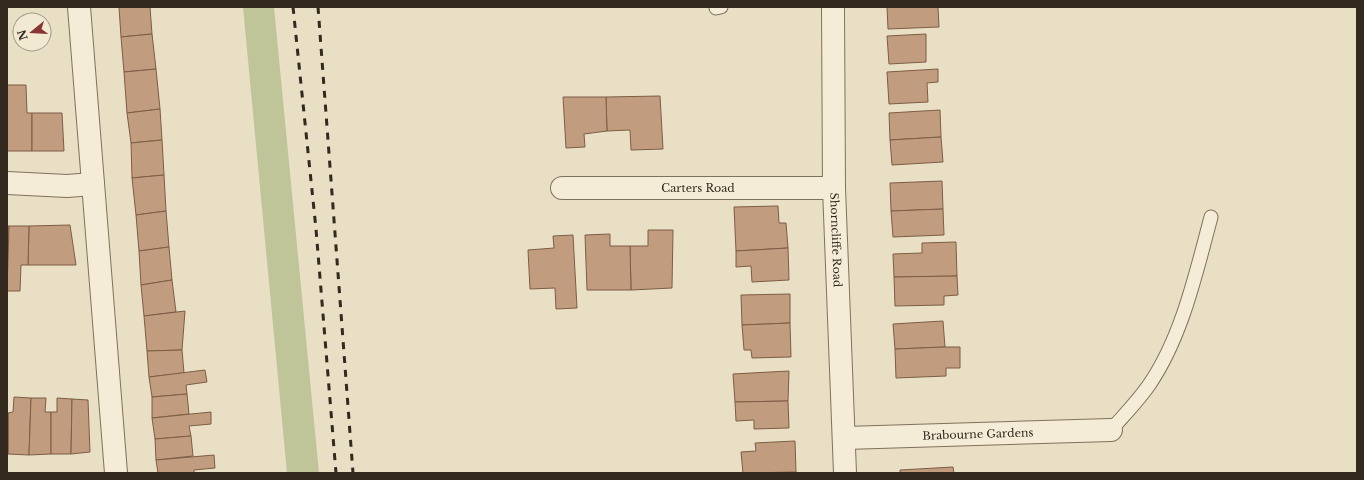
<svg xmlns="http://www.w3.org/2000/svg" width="1364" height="480" viewBox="0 0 1364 480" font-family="'Libre Baskerville',serif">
<rect width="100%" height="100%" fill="#e8dfc4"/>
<!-- green -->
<polygon fill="#bfc599" points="243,7 274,7 319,473 287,473"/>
<!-- building -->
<g fill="#c29c7e" stroke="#7d5d45">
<polygon points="119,7 150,7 152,34 121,37"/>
<polygon points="887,7 938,7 939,27 888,29"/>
<polygon points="152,34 156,69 124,72 121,37"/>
<polygon points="926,34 926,62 889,64 887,36"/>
<polygon points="156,69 160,109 127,113 124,72"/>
<polygon points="938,69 938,82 927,83 928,102 889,104 887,72"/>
<polygon points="7,85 26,85 27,113 32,113 32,151 7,151"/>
<polygon points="660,96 663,149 631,150 630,130 607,131 606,97"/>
<polygon points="563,97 606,97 607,131 584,134 585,147 566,148"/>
<polygon points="160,109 162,140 131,143 127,113"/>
<polygon points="940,110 941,137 890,140 889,113"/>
<polygon points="32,113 62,113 64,151 32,151"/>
<polygon points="941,137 943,162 892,165 890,140"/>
<polygon points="162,140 164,175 132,178 131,143"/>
<polygon points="164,175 166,211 136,215 132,178"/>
<polygon points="942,181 943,209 891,211 890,183"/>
<polygon points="778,206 779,223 786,223 788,248 736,251 734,207"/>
<polygon points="943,209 944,235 893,237 891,211"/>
<polygon points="166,211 169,247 139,251 136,215"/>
<polygon points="70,225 76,265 28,265 29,226"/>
<polygon points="7,226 9,226 7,291"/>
<polygon points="9,226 29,226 28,265 21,265 20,291 7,291"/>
<polygon points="648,230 673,230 672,288 631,290 630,246 648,246"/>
<polygon points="610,234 610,246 630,246 631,290 587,290 585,235"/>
<polygon points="573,235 577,308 556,309 555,288 530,289 528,250 554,248 553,236"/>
<polygon points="956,242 957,276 894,277 893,254 922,253 922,243"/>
<polygon points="169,247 172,280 141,285 139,251"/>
<polygon points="788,248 789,280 752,282 751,266 736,267 736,251"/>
<polygon points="957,276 958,295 944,296 944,305 895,306 894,277"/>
<polygon points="172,280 176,312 144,316 141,285"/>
<polygon points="790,294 790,323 742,325 741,295"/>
<polygon points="185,311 182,350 147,351 144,316"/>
<polygon points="943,321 945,347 895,349 893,324"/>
<polygon points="790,323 791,357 752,358 751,350 744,350 742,325"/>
<polygon points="945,347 960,347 960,368 946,368 946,376 896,378 895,349"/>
<polygon points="182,350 184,373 149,377 147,351"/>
<polygon points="205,370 207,382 186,385 187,394 152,397 149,377"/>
<polygon points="789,371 788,401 735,402 733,374"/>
<polygon points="187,394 189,414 152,418 152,397"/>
<polygon points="14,397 31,398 29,455 8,454 8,413 13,412"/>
<polygon points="31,398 46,398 45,412 51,412 51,454 29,455"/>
<polygon points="57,398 72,399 71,454 51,454 51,412 57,412"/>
<polygon points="72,399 88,400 90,452 71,454"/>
<polygon points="788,401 789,428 754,429 754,420 736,421 735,402"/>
<polygon points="7,412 8,413 8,454 7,454"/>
<polygon points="211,412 211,424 189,426 191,436 155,439 152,418"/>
<polygon points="191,436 193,456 156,460 155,439"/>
<polygon points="795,441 796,472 743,473 741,452 756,451 755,443"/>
<polygon points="214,455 215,468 194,470 194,473 158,473 156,460"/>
<polygon points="953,467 954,473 900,473 900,470"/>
</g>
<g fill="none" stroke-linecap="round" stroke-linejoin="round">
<defs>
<g id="service">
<polyline points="716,8 721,7"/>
<path d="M1111 430C1124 415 1138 401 1149 385 1182 337 1196 273 1211 217"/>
</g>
<g id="minor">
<polyline points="79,7 116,473"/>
<polyline points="7,183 67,186 93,184"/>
<path id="s1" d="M562 188H834"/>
<path id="s2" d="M845 438 1111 430"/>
</g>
<g id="tertiary">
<path id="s3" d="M833 7 834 188 845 473"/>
</g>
</defs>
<!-- service casing -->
<use href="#service" stroke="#81715c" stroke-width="15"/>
<!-- minor casing -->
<use href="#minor" stroke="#81715c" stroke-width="24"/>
<!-- tertiary casing -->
<use href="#tertiary" stroke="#81715c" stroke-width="24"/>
<!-- service -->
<use href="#service" stroke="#f4ecd6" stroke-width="13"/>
<!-- minor -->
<use href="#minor" stroke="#f4ecd6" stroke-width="22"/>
<!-- tertiary -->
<use href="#tertiary" stroke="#f4ecd6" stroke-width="22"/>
<!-- rail -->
<g stroke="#33291f" stroke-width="3" stroke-dasharray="7 7" stroke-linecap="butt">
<polyline points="293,7 316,229 336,473"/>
<polyline points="318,7 353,473"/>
</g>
</g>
<g text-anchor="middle" stroke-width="3" stroke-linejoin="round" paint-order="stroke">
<!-- street labels -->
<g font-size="11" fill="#33291f" stroke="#f1e9d2">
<text dy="4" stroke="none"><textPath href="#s1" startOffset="136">Carters Road</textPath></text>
<text dy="4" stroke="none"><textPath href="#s3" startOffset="233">Shorncliffe Road</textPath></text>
<text dy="4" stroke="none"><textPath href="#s2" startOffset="133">Brabourne Gardens</textPath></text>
</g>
</g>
<!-- border -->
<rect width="1364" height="480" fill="none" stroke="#33291f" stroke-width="16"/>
<!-- north arrow -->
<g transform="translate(32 32) rotate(252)"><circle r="19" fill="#f1e9d2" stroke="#a59c8a"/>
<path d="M0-3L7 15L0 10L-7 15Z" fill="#893533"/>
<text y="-6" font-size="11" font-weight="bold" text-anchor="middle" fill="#33291f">N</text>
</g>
</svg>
